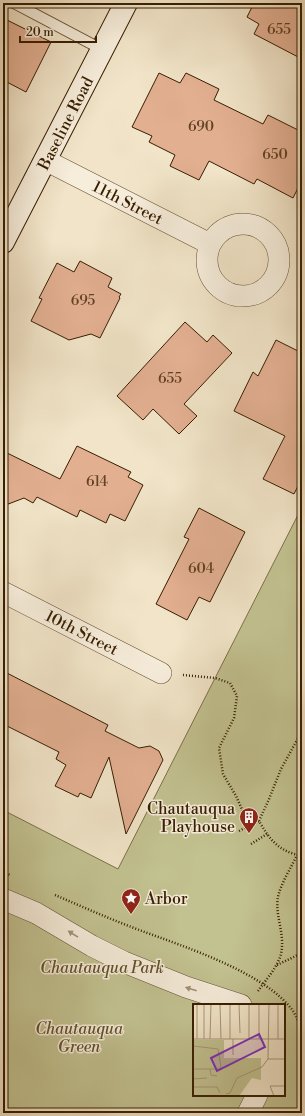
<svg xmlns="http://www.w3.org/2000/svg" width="305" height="1116" viewBox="0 0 305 1116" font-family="'Libre Bodoni',serif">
<rect width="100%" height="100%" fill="#f1e4c8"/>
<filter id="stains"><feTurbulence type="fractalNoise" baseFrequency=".005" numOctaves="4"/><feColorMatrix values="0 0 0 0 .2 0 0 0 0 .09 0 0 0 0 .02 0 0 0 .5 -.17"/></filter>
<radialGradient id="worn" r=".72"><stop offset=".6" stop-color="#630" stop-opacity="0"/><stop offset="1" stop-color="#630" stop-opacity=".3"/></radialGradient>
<!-- green -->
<path fill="#c2c190" stroke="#7c7048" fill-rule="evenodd" d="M302 507V1113H3V810L118 869ZM194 1005H284V1095H194Z"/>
<!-- building -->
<g fill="#e2af91" stroke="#371e00">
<polygon points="254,3 302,3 302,59 254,34 259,24 247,17"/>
<polygon points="3,18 51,42 26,92 3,80"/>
<polygon points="159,73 180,83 186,73 219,89 214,100 263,124 268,115 302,132 302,180 293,198 257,179 254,184 209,161 199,180 170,166 175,155 149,142 152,136 132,127"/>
<polygon points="80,261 112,278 108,287 121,294 119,297 120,298 100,338 91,334 69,340 31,321 42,299 39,298 57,263 74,272"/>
<polygon points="185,322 207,342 213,335 232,353 184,404 197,416 179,434 153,409 143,420 117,396"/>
<polygon points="276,340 302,353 302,478 294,494 263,479 285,436 234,411 253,372 258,376"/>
<polygon points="77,446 131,472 128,477 143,485 125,521 110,514 106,523 80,510 77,517 37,497 33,503 24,498 3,506 3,451 60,479"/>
<polygon points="199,508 245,532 210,602 199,597 187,620 156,604 189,539 184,537"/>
<polygon points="3,671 108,725 105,731 139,748 150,746 159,751 163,760 126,834 109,757 91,798 80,793 78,797 55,786 66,765 56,759 59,752 3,724"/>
</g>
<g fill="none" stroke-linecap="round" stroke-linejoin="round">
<defs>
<polyline id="lane" points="14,3 103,50"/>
<g id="street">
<polyline points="45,160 210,244"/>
<circle cx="243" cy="260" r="36"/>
<polyline points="3,592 161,673"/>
<polyline points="3,899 36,913 92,946 124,962 186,987 241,1005"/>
<polyline points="248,1113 257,1095"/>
</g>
<polyline id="secondary" points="3,242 126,3"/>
</defs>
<!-- lane casing -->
<use href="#lane" stroke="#665032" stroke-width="12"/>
<!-- street casing -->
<use href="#street" stroke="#665032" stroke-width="22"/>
<!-- secondary casing -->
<use href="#secondary" stroke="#371e00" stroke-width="24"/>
<!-- path -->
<g stroke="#371e00" stroke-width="2.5" stroke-dasharray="1 2" stroke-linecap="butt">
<polyline points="183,675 215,678 230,683 237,696 234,718 219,748 223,774 236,796 249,825"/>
<polyline points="259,821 269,799 281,769 302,731"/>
<path d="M239 831 259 821C270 840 278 851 302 856"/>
<polyline points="251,844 267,834"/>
<polyline points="3,872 10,875"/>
<path d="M55 895C83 907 112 920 142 931 185 947 266 973 293 1011 302 1025 302 1043 301 1058"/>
<polyline points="277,965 302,953"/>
<path d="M258 991C267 978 282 963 282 946 283 930 275 913 278 897 281 883 291 868 297 855"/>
<polyline points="297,1019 302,1019"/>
</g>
<!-- lane -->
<use href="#lane" stroke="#f6eddb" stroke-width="10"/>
<!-- street -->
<use href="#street" stroke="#f6eddb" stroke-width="21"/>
<!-- secondary -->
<use href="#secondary" stroke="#f6eddb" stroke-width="22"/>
</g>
<!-- one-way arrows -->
<defs><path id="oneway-solid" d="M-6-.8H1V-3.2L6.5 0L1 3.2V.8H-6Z"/></defs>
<g fill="#a09078">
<use href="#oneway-solid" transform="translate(73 934) rotate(-148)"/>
<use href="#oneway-solid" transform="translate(191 989) rotate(-162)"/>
</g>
<!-- icons -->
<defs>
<symbol id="building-pin" viewBox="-11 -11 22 30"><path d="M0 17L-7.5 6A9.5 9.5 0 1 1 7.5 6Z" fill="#8f2418" stroke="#f6eddb"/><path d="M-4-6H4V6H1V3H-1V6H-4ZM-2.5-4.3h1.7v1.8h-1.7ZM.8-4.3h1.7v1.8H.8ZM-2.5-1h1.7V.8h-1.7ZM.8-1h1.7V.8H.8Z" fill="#fff"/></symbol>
<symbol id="sight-pin" viewBox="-11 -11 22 30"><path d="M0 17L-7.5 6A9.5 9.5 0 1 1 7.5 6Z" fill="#8f2418" stroke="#f6eddb"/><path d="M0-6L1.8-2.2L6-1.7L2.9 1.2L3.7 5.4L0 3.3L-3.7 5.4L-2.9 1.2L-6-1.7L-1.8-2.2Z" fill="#fff"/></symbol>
</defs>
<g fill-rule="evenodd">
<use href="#building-pin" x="238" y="806" width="22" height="30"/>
<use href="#sight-pin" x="120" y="887" width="22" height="30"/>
</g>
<g text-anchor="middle" stroke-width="3" stroke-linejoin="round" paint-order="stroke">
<!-- number labels -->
<g font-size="14" fill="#624224">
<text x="279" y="34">655</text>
<text x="201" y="131">690</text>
<text x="275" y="159">650</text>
<text x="83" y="305">695</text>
<text x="170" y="383">655</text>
<text x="97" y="486">614</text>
<text x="201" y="573">604</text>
</g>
<!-- street labels -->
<g font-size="16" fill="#371e00" stroke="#f6eddb">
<text transform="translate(65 123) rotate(-63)" y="6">Baseline Road</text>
<text transform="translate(128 202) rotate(27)" y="6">11th Street</text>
<text transform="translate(82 632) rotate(27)" y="6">10th Street</text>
</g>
<!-- poi labels -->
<g font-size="16" fill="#371e00" stroke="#f6eddb" text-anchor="end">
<text x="235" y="814">Chautauqua<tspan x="235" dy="18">Playhouse</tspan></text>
<text x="145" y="904" text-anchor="start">Arbor</text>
</g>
<!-- park labels -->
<g font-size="16" font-style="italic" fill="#614f2b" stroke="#f6eddb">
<text x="102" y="973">Chautauqua Park</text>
<text x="79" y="1034">Chautauqua<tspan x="79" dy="18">Green</tspan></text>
</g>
</g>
<!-- overview -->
<g transform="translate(193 1004)">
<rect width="92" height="92" fill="#f1e4c8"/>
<path d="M0 36H31V54H68V76L59 74 46 92H0Z" fill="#c2c190"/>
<path fill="none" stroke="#a79578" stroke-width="1" d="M4 0V35M11 0V35M27 0 28 35M46 0 47 29M85 0V35M0 35H92M17 35 18 0M37 35V0M56 35V0M66 35V0M0 42 25 45 28 63 26 65H0M40 51V35M75 55H92M17 65 18 71 24 72M0 75 14 74M0 83H24L27 89M33 90 37 89 44 74 69 63 75 55 76 0M81 92 77 82H92"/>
<path fill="#7b2cbf" fill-opacity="0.15" stroke="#7b2cbf" stroke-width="2" d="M66 30 72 43 24 67 18 54Z"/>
<rect width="92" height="92" fill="none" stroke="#371e00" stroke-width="2"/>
</g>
<!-- margin -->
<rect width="305" height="1116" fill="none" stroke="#f1e4c8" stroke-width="16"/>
<rect x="4" y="4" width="297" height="1108" fill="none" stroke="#371e00" stroke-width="2"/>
<rect x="8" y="8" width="289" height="1100" fill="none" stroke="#371e00"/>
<!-- scale -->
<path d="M20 36v6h76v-6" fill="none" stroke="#371e00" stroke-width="2"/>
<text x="26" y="36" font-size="12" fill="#371e00" stroke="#f6eddb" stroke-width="3" paint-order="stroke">20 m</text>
<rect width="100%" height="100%" filter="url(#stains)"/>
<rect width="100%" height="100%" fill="url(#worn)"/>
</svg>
